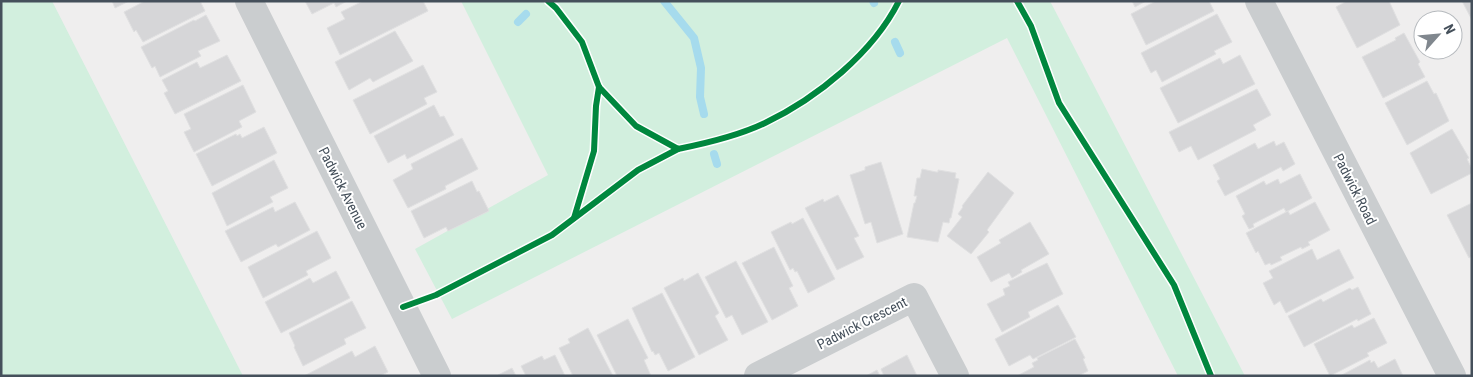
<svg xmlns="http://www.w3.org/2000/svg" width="1473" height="377" viewBox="0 0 1473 377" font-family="'Roboto Condensed',sans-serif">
<rect width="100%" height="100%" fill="#efeeee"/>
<!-- green -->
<g fill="#d2efde">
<polygon points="1,1 52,1 243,376 1,376"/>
<polygon points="461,1 1050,1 1245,376 1178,376 1007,38 452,319 415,249 548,175"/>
</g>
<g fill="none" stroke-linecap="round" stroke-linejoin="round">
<!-- stream -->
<g stroke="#a6dbed" stroke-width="8">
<polyline points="664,1 694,38 701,68 700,97 704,114"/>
<polyline points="873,1 874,3"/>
<polyline points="518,22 526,14"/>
<polyline points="895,42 900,53"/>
<polyline points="714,154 717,164"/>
</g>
</g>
<!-- building -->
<g fill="#d6d6d8" stroke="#e0e0e1">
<polygon points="112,1 129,1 115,8"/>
<polygon points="145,1 200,1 205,11 143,42 136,30 134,32 124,12"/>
<polygon points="305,1 347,1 336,7 334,3 312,14"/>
<polygon points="363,1 423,1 428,11 340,55 327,28 345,19 341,12"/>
<polygon points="1132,1 1146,1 1135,7"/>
<polygon points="1156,1 1209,1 1214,11 1146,45 1131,14"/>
<polygon points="1347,1 1389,1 1400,25 1357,48 1336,7"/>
<polygon points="1462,1 1472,1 1472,20"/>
<polygon points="1217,14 1232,42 1214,51 1216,54 1162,82 1156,70 1151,73 1141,53"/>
<polygon points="206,15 220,41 198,51 201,56 160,77 155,66 152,68 141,47 194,20 195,21"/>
<polygon points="395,31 413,61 373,82 370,78 349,90 335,62"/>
<polygon points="1404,33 1420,62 1418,64 1425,77 1383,98 1362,57 1396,40 1395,38"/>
<polygon points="227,55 241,81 175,114 164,93 168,91 162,80 197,62 200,68"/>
<polygon points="1240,55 1255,84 1178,123 1160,88 1220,58 1223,64"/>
<polygon points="423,65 437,92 424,98 427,104 370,134 353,100"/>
<polygon points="1427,81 1434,94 1436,93 1449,121 1407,145 1385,103"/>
<polygon points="243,85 256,112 239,121 242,127 194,152 184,132 191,129 184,114"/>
<polygon points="1257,89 1271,115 1253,125 1256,130 1198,160 1191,146 1179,152 1169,132"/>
<polygon points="434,105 440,117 444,116 454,135 407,159 405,154 388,163 374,136"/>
<polygon points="264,127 277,153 212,186 196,154 236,134 237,136 240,134 242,138"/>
<polygon points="1452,129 1469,158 1467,159 1472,169 1472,173 1431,194 1410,153"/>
<polygon points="462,138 478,169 445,186 446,189 408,208 393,180 413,169 411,164"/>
<polygon points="1274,141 1276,146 1284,142 1295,164 1283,171 1281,167 1225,196 1217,181 1220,179 1213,165 1255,143 1258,149"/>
<polygon points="274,160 288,188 270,197 273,202 227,226 212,193"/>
<polygon points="881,162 903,234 877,243 871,222 865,224 850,175 865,170 865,167"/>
<polygon points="922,169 936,172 938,172 938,170 956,173 955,178 959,179 951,218 950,218 949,223 943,222 938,242 907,237 914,203 915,203 917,196 914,196 917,178 920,178"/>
<polygon points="988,172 1014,193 987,230 989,232 971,254 947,236 962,217 958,214 963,207 962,206"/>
<polygon points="1300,174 1312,198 1286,212 1284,208 1253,224 1254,227 1249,229 1242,216 1245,214 1236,196 1264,181 1266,185 1278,179 1280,184"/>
<polygon points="472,181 477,192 479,191 489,211 448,231 446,227 424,238 411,211"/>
<polygon points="838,195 859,236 854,238 864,257 837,270 805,208 823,199 824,202"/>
<polygon points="295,202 310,230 278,247 276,244 241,262 225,231 273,207 275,212"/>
<polygon points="1315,202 1330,230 1308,242 1310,245 1302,249 1301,247 1280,257 1282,260 1271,265 1270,263 1265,265 1258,251 1256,253 1246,233 1288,211 1290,215"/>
<polygon points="1472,203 1472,256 1469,258 1447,215"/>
<polygon points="803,218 835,279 808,293 797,271 795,272 793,268 790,270 771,232 791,222 792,224"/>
<polygon points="1030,222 1049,254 1021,270 1022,272 1012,278 1009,273 991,282 977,257 1001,243 999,240"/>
<polygon points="317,231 331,258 306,271 308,275 263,298 248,267"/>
<polygon points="774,247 793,286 789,288 798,306 772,320 742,263"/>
<polygon points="1312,249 1317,260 1339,249 1354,278 1286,313 1280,301 1274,305 1263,283 1273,278 1269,271"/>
<polygon points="736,261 768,322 742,335 732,315 726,318 705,277"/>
<polygon points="1047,263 1063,294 1028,312 1030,317 1002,332 987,304 1005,295 1003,289 1010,286 1008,282"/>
<polygon points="336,271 350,298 281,333 265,302 310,278 313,283"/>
<polygon points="698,273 719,313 715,316 728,340 699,355 664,288 683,278 684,281"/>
<polygon points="1358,287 1371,314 1358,321 1357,319 1304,347 1288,316 1321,299 1323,302 1350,288 1352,290"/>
<polygon points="662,293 695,357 668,371 659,353 655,355 653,351 652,352 632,308"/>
<polygon points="352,301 366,328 344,339 346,344 303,366 294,347 295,346 289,333"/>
<polygon points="1058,305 1076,337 1033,359 1030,355 1009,366 995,339"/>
<polygon points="1374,318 1387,343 1367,353 1369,356 1330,376 1314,344 1352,325 1354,328"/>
<polygon points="628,319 648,358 644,360 651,376 617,376 597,335"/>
<polygon points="588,328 613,376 573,376 559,348 570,343 568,339"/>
<polygon points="1075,339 1085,358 1083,359 1088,371 1078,376 1017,376 1034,367 1032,363 1038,360 1037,358"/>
<polygon points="375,346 388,372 380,376 304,376 352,351 355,357"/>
<polygon points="555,355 565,376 526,376 521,366 542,356 544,360"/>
<polygon points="907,355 917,376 884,376 881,369"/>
<polygon points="1395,359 1403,376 1340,376 1370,360 1371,363 1374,361 1378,368"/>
<polygon points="512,368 516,376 497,376 498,375"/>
<polygon points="877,370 880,376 866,376"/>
</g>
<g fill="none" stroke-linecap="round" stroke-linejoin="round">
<!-- minor -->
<g stroke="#cacdcf" stroke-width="28">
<polyline points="249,1 437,376"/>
<polyline points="1259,1 1452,376"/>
<polyline points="758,376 914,297 955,376"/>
</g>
<defs>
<g id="cycleway">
<path d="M548 1 556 8 582 42 599 87 636 126 678 149C708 143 738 136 765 123 817 98 873 53 899 1"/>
<polyline points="1017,1 1031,26 1059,103 1174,285 1211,376"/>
<polyline points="574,218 594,151 596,106 599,87"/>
<polyline points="403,307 436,295 552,235 638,170 678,149"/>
</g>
</defs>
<!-- cycleway casing -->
<use href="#cycleway" stroke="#fff" stroke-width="9"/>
<!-- cycleway -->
<use href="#cycleway" stroke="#00873e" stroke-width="6"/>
</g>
<g text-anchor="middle" stroke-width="4" stroke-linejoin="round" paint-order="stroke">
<!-- street labels -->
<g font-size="14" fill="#45505b" stroke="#fff">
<text transform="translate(343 188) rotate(63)" y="5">Padwick Avenue</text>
<text transform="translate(1355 189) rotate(63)" y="5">Padwick Road</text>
<text transform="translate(862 323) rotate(-27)" y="5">Padwick Crescent</text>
</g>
</g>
<!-- border -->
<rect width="1473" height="377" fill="none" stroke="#45505b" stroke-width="5"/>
<!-- north arrow -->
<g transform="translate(1438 35) rotate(63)"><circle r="24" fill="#ffffff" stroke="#b5b9bd"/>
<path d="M0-4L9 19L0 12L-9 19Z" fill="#80878e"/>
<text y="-8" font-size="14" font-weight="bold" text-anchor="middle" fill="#45505b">N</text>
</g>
</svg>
